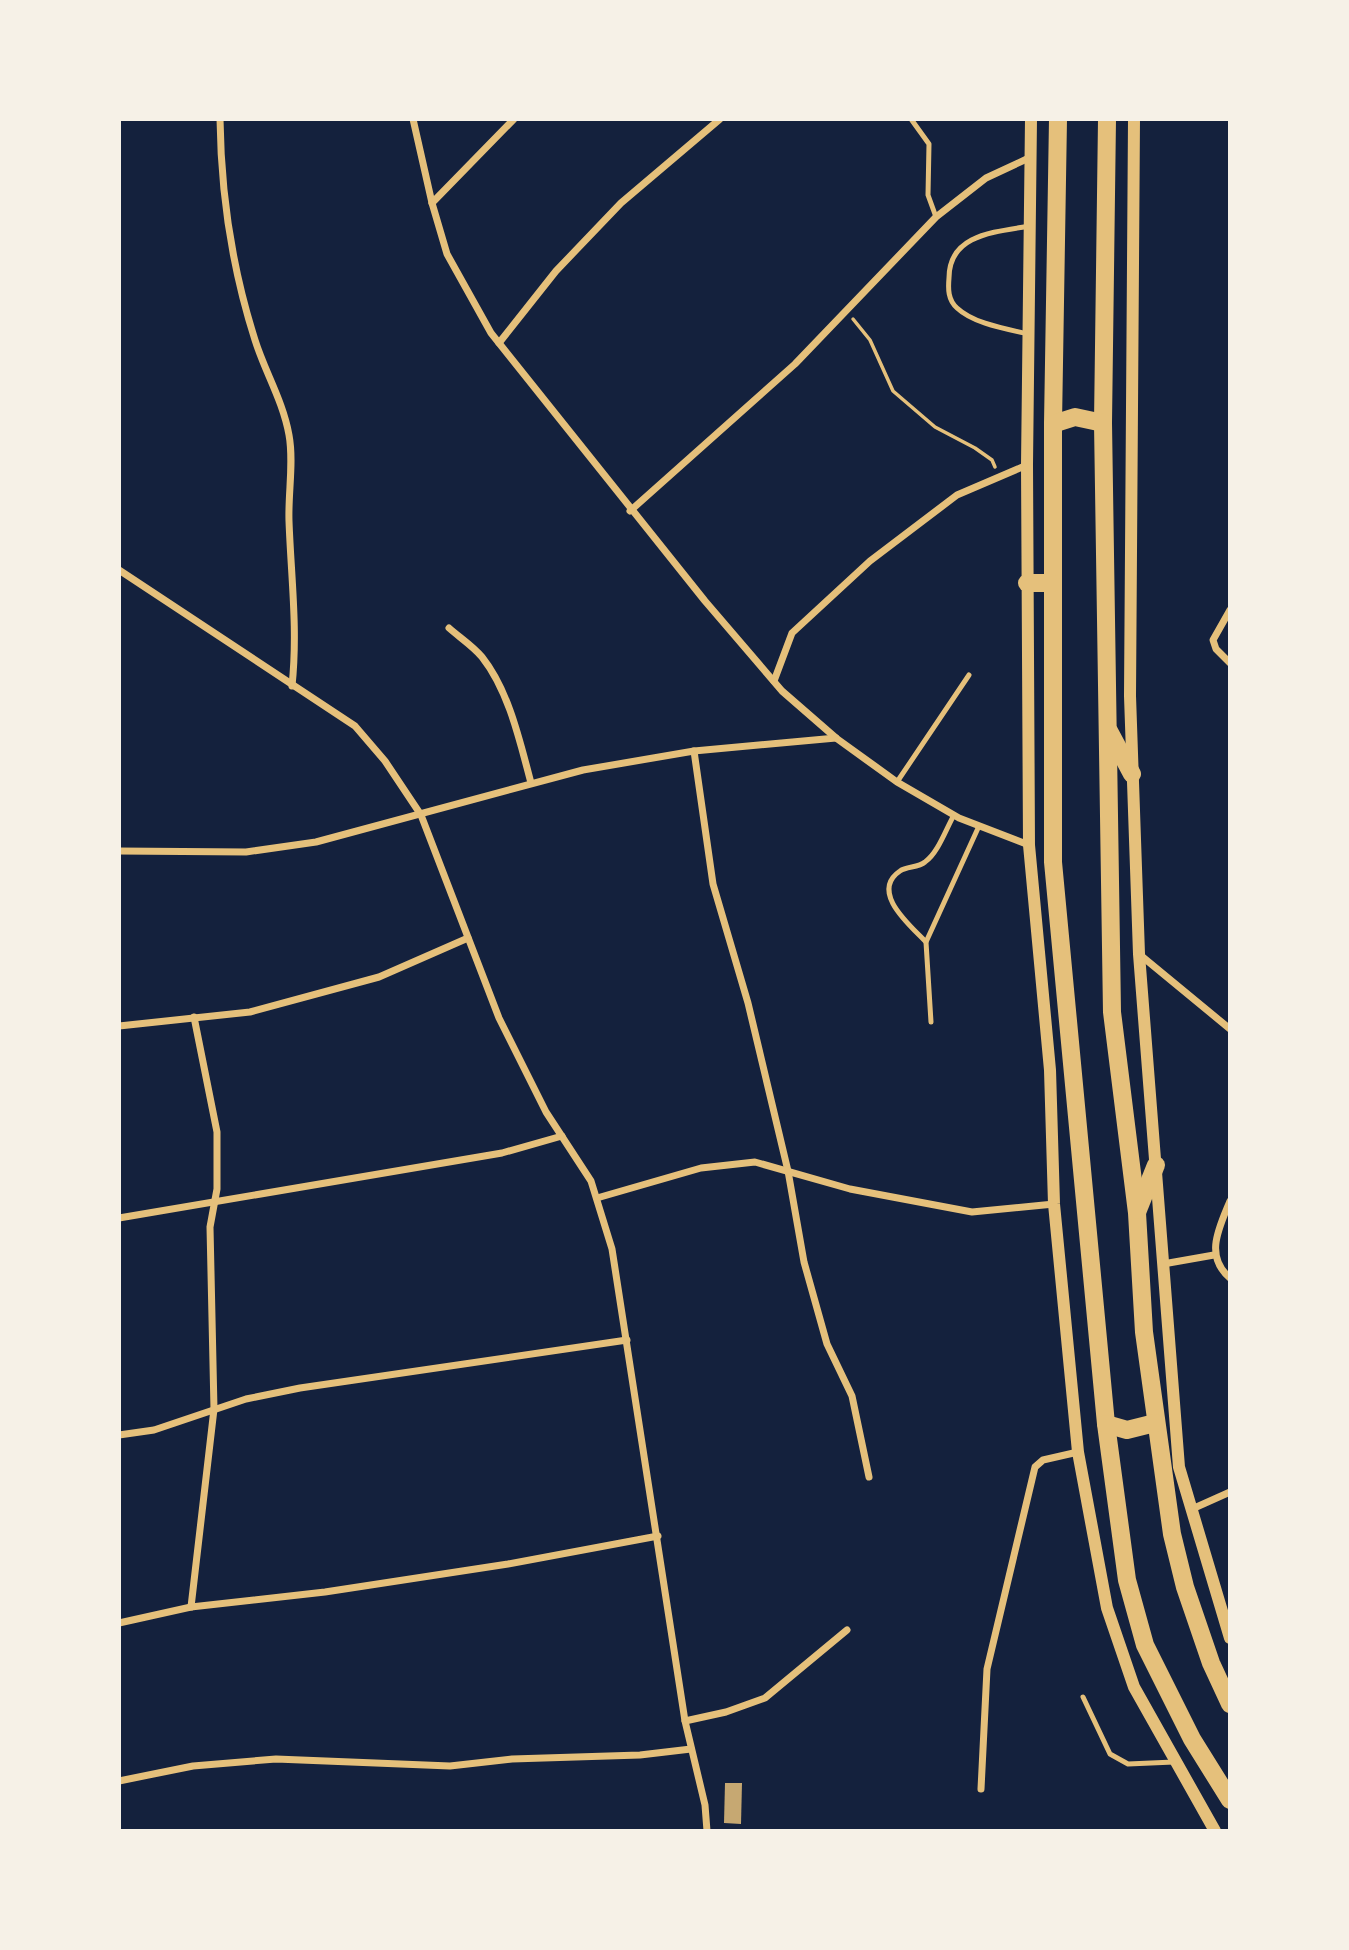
<svg xmlns="http://www.w3.org/2000/svg" width="1349" height="1950" viewBox="0 0 1349 1950" font-family="Jost,sans-serif">
<rect width="100%" height="100%" fill="#14213d"/>
<!-- building -->
<polygon fill="#c6a872" points="725,1783 742,1783 741,1824 724,1823"/>
<g fill="none" stroke-linecap="round" stroke-linejoin="round">
<!-- path -->
<polyline stroke="#e5c07b" stroke-width="3.5" points="853,319 870,340 893,391 935,427 975,448 992,460 995,467"/>
<!-- service -->
<g stroke="#e5c07b" stroke-width="5">
<polyline points="911,119 929,144 928,195 936,217"/>
<path d="M1028 334C1007 329 974 324 957 308 948 300 948 289 949 278 949 234 995 232 1030 226"/>
<polyline points="897,782 969,675"/>
<path d="M926 942C911 926 869 892 900 871 907 866 918 868 925 862 938 853 946 829 954 815"/>
<polyline points="931,1022 926,942 979,826"/>
<polyline points="1083,1697 1110,1754 1128,1764 1174,1762"/>
</g>
<!-- minor -->
<g stroke="#e5c07b" stroke-width="7">
<path d="M220 119C221 194 232 268 255 340 265 372 283 401 289 435 294 462 288 493 289 521 291 577 298 629 292 686"/>
<polyline points="413,119 432,203 447,254 491,333 705,601 782,691 836,738 897,782 959,818 1029,845"/>
<polyline points="432,203 514,119"/>
<polyline points="499,343 556,271 621,203 720,119"/>
<polyline points="630,511 795,364 936,217 986,178 1031,157"/>
<polyline points="119,570 355,726 385,761 421,815 499,1018 546,1112 591,1181 612,1249 685,1721 705,1805 707,1831"/>
<polyline points="1230,610 1213,640 1216,649 1230,663"/>
<path d="M449 628C459 637 473 646 482 657 509 691 520 742 531 783"/>
<polyline points="774,681 792,633 870,561 957,495 1027,465"/>
<polyline points="694,751 713,884 748,1003 788,1171 804,1262 827,1344 852,1396 869,1477"/>
<polyline points="119,851 246,852 316,842 583,770 694,751 836,738"/>
<polyline points="1139,954 1230,1029"/>
<polyline points="119,1026 250,1012 379,977 468,938"/>
<polyline points="597,1198 701,1168 755,1162 850,1189 972,1212 1054,1204"/>
<path d="M1230 1201C1219 1228 1204 1256 1230 1278"/>
<polyline points="119,1218 502,1153 562,1136"/>
<polyline points="1163,1264 1214,1255"/>
<polyline points="119,1435 154,1430 246,1399 300,1388 627,1340"/>
<polyline points="1192,1509 1230,1492"/>
<polyline points="191,1607 214,1409 210,1227 217,1189 217,1132 194,1017"/>
<polyline points="119,1623 191,1607 325,1592 508,1564 658,1536"/>
<polyline points="685,1721 726,1712 765,1698 847,1630"/>
<polyline points="119,1781 193,1766 276,1759 450,1766 512,1759 640,1755 691,1749"/>
<polyline points="981,1789 987,1669 1035,1467 1043,1460 1078,1452"/>
</g>
<!-- tertiary -->
<g stroke="#e5c07b" stroke-width="12">
<polyline points="1031,119 1027,465 1029,845 1050,1070 1054,1204 1078,1452 1107,1608 1134,1687 1215,1831"/>
<polyline points="1134,119 1130,696 1139,954 1179,1467 1230,1638"/>
</g>
<!-- primary -->
<g stroke="#e5c07b" stroke-width="18">
<polyline points="1058,119 1053,424 1053,862 1106,1424 1127,1580 1145,1645 1192,1739 1230,1800"/>
<polyline points="1107,119 1103,423 1112,1012 1137,1213 1144,1332 1172,1534 1185,1587 1211,1663 1230,1704"/>
<polyline points="1053,424 1075,417 1103,423"/>
<polyline points="1027,583 1052,583"/>
<polyline points="1109,731 1132,774"/>
<polyline points="1138,1210 1156,1165"/>
<polyline points="1106,1424 1127,1430 1155,1423"/>
</g>
</g>
<!-- border -->
<rect width="1349" height="1950" fill="none" stroke="#f6f1e7" stroke-width="242"/>
</svg>
